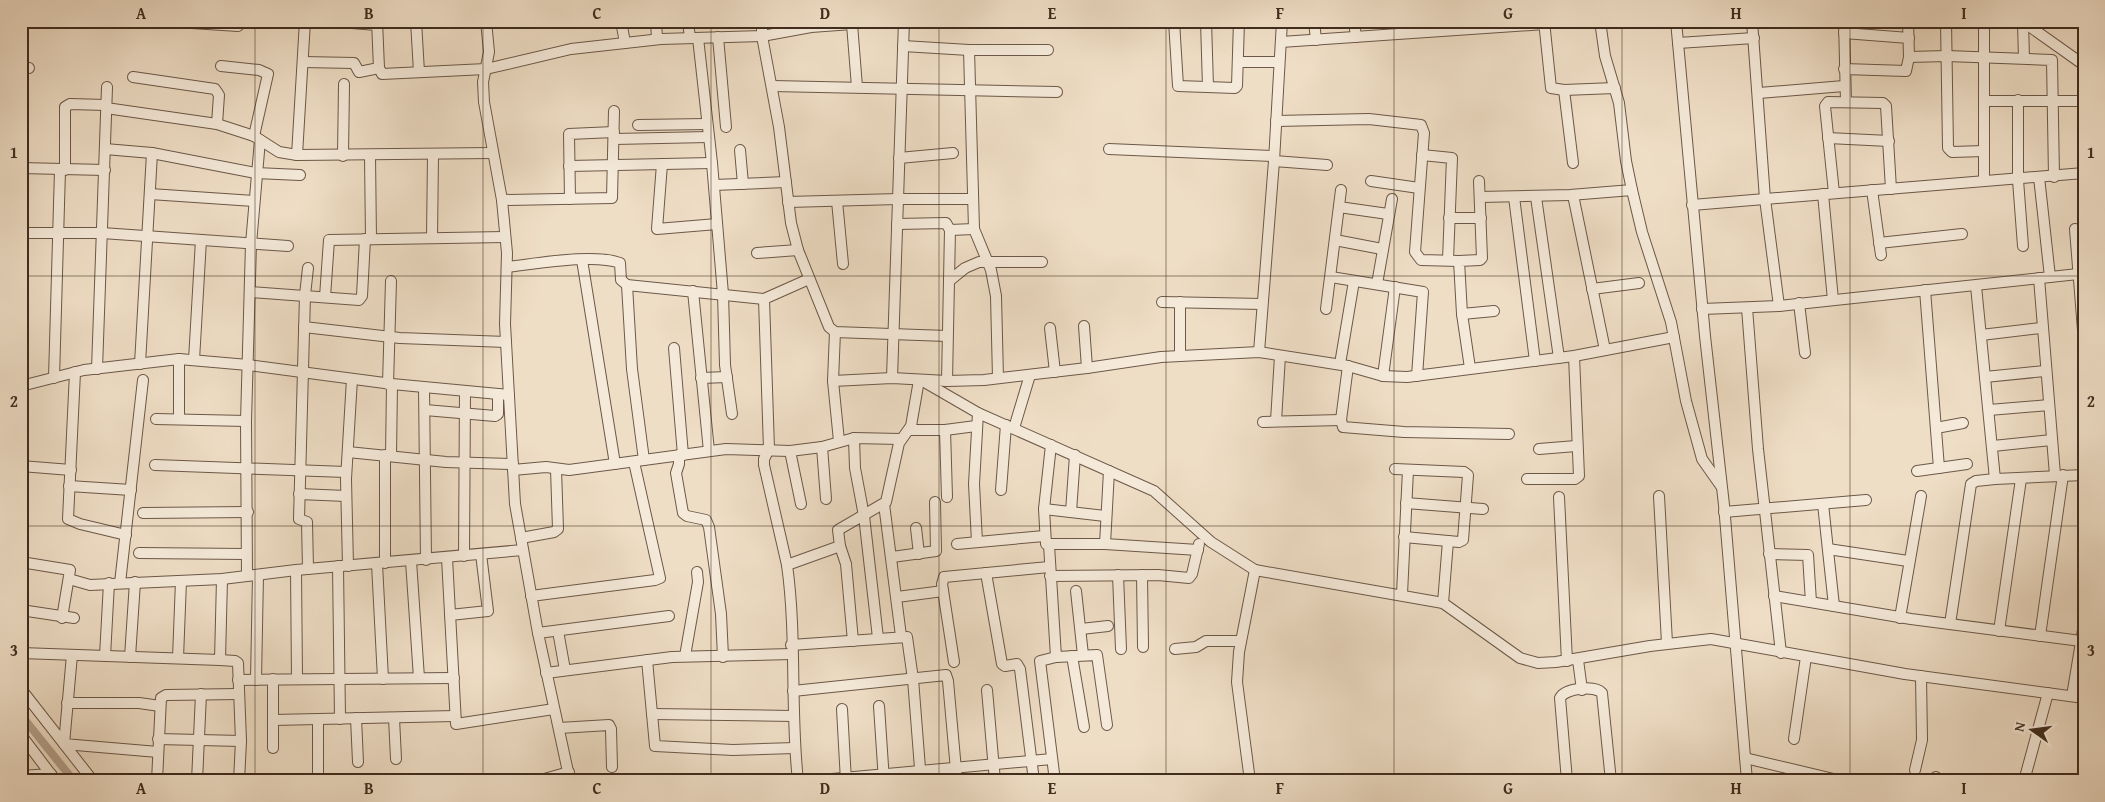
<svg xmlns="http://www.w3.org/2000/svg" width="2105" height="802" viewBox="0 0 2105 802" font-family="'Gentium Book Plus',serif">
<rect width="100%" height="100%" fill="#efdec6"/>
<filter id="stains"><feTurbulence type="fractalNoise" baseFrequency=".004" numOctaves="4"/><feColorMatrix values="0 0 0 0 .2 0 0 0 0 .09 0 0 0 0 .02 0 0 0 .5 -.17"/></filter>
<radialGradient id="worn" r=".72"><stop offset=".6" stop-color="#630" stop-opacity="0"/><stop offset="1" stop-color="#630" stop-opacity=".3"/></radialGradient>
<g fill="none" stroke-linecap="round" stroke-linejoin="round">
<!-- canal -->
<polyline stroke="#b4a18d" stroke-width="8" points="21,715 74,781"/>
<defs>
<g id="minor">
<polyline points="161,21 238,26 238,21"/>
<polyline points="327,21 377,25"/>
<polyline points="377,21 379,68"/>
<polyline points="416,21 419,72"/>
<polyline points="486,21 489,52 483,82 484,102 502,200 507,253 505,324 515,504 538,633 570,781"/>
<polyline points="621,21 625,43"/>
<polyline points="656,21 657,39"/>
<polyline points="688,21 690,38"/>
<polyline points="762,21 762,36 779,127 791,223 798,250 829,327 835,332 947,336"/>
<polyline points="1174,21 1178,86 1235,88 1237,86 1239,21"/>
<polyline points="1206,21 1208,87"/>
<polyline points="1314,21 1316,40"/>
<polyline points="1354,21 1356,37"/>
<polyline points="1544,21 1551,88 1564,90 1615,88"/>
<polyline points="1600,21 1605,56 1619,103 1626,161 1632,190 1642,232 1671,322 1686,401 1702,459 1721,486"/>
<polyline points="1676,21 1705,336 1724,505 1747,781"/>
<polyline points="1752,21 1765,199 1779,306"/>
<polyline points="1844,21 1846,102"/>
<polyline points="1946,21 1948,148 1952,152 1984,151"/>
<polyline points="1984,21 1984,181"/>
<polyline points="2022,21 2084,65"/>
<polyline points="2023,23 2024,58"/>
<polyline points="852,24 857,87"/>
<polyline points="1844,33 1909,38"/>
<polyline points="718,37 726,127"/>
<polyline points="698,38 712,163 723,294 725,365 732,414"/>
<polyline points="1281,42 1545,24"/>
<polyline points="1678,43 1754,38"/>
<polyline points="903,46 969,50 1048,50"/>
<polyline points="969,50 974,229 991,270 996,296 998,378"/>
<polyline points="1909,57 1947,56 2052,60 2054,177"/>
<polyline points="303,62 354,63 359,72 379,68 382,74 486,69 571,49 661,39 762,36 811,27 852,24 852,21"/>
<polyline points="1238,62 1279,62"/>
<polyline points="2083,64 2084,83"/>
<polyline points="221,66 259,70 268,74 254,136"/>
<polyline points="21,67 29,68"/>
<polyline points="1844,69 1906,71 1909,57 1908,21"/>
<polyline points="133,77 215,89 219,95 217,124"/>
<polyline points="772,86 1057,92"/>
<polyline points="1564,90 1573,163"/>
<polyline points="1759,93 1844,86"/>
<polyline points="2018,100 2018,180 2023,246"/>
<polyline points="1985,101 2084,101"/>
<polyline points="106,108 217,124 254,136 279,152 297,155 493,153"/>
<polyline points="1276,121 1369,119 1421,125 1424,133 1415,252 1421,260 1459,261"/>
<polyline points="638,125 707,124"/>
<polyline points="23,127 23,168"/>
<polyline points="1828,138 1889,141"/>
<polyline points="614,139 708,137"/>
<polyline points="105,149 152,153 256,173 300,175"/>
<polyline points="1109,149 1274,156"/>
<polyline points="740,150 743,184"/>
<polyline points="297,155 305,21"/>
<polyline points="1422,155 1452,158 1448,260"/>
<polyline points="343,156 344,84"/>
<polyline points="370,156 371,239"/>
<polyline points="899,158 953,153"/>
<polyline points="1274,161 1327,165"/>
<polyline points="662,164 657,229 717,224"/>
<polyline points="569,166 712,163"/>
<polyline points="21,168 105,170"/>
<polyline points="65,170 65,107 70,104 106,105"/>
<polyline points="2039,177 2050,277"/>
<polyline points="1371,181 1419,188"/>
<polyline points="714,185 786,182"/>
<polyline points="1872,190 1881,255"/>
<polyline points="1834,193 1825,106 1828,102 1883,103 1886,106 1891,189"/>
<polyline points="150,194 254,201"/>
<polyline points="1823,194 1833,300"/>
<polyline points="1573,195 1605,350"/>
<polyline points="1480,197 1570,195 1632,190"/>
<polyline points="1514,197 1535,361"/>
<polyline points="1536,197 1559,358"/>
<polyline points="570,199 569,134 614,132"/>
<polyline points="502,200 612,198 614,111"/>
<polyline points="837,201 843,264"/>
<polyline points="788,202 898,199 972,199"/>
<polyline points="1692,205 2084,173"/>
<polyline points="1339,207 1388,214"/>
<polyline points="1449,218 1481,218"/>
<polyline points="897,224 946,223 950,230 947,381"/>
<polyline points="2075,229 2084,343"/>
<polyline points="950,230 974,229"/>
<polyline points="21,233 102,233 288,246"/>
<polyline points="432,238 433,155"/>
<polyline points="1335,240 1382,249"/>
<polyline points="1879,243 1962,234"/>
<polyline points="757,253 798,250"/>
<polyline points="582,260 615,464"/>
<path d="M507 267C535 264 594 253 620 263L621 280 627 285"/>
<polyline points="1331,277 1423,292 1417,376"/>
<polyline points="2039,278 2055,475"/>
<polyline points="949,281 965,268 979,262 1042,262"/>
<polyline points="1377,284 1392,199"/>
<polyline points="1976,286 1995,479"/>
<polyline points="1592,289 1639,283"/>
<polyline points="1925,290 1939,468"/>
<polyline points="693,291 709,451"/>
<polyline points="250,292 359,300 362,296 365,239"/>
<polyline points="325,297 329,240 505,237"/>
<polyline points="1162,302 1262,304"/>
<polyline points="1799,303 1805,353"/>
<polyline points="1747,308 1758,449 1781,653"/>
<polyline points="1326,309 1341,190"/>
<polyline points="1702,309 1779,306 2078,274"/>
<polyline points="1462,314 1494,311"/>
<polyline points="1084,326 1087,368"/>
<polyline points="304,327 400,338 506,342"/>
<polyline points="1050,328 1055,372"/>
<polyline points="835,332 833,381 839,441"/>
<polyline points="1981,335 2041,328"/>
<polyline points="674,348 683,455"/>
<polyline points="1259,352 1274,161 1282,21"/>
<polyline points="1180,355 1180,302"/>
<polyline points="194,360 201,240"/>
<polyline points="140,364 152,153"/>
<polyline points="1340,364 1354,281"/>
<polyline points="1348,366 1341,420 1343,427 1404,432 1509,434"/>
<polyline points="1470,368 1462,314 1459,261 1480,260 1482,258 1479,181"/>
<polyline points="97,369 107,87"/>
<polyline points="75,372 68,519 80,524 126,535"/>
<polyline points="1383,376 1395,287"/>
<polyline points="1985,377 2045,371"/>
<polyline points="54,378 60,170"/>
<polyline points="701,378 727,377"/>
<polyline points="892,378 904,21"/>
<polyline points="921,380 978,413 1154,491 1211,542 1255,570 1443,603 1520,658 1538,663 1556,662 1650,646 1711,639 1905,674 2084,698"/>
<polyline points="833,381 892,378 947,381 984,380 1087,368 1161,357 1259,352 1348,366 1383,376 1407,377 1574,356 1674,337"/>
<polyline points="388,384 391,281"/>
<polyline points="21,386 84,370 179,359 248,365 392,384 509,395"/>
<polyline points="424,388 426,560"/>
<polyline points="425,410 495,416 498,414 498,394"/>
<polyline points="1989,410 2049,405"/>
<polyline points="156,419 246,421"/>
<polyline points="179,419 179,359"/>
<polyline points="1276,421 1280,356"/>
<polyline points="1263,422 1341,420"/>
<polyline points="1014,428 1030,375"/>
<polyline points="1936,428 1963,423"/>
<polyline points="909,430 945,430 976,426"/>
<polyline points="945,430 947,497"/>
<polyline points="854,438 855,468 864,516 878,638"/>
<polyline points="1051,445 1044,509 1046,544 1105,544 1198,550"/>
<polyline points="1993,446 2052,440"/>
<polyline points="822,447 826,499"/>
<polyline points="1539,449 1576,446"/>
<polyline points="790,451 801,504"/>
<polyline points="348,452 446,462 513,464"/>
<polyline points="679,455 679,464 676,473 683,513 687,516 706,520 709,527 721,614 723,657"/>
<polyline points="391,456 392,384"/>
<polyline points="644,460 632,369 627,285 764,299"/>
<polyline points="155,465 346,472"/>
<polyline points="21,466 71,470"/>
<polyline points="1395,469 1464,472 1468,475 1463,540 1459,542 1404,537"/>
<polyline points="513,470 546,467 569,470 726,449 790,451 822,447 854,438 900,439"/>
<polyline points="1917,471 1967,464"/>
<polyline points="1527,479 1575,479 1579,476 1574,356"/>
<polyline points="69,486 131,490"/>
<polyline points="1001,490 1006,425"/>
<polyline points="299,494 346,496"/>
<polyline points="1659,496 1667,643"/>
<polyline points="1559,497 1567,661"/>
<polyline points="1406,503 1483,509"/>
<polyline points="884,504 901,636"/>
<polyline points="1823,504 1834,606"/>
<polyline points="1044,509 1105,516"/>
<polyline points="1071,512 1075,455"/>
<polyline points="1724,512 1866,500"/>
<polyline points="143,513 248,512"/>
<polyline points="916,528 919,554"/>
<polyline points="521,538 554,532 558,529 556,469"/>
<polyline points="977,542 974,484 978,413"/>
<polyline points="957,544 1044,536"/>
<polyline points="1105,544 1109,471"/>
<polyline points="1049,545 1056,657"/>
<polyline points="840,546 846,564 853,641"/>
<polyline points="1828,549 1908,561"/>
<polyline points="139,553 246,554"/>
<polyline points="1769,554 1808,555 1811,602"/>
<polyline points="464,556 465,391"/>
<polyline points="892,557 936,551 935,502"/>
<polyline points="447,558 456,724 554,709"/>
<polyline points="411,561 419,678"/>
<polyline points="21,562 70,570 62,618"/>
<polyline points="385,563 385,455"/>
<polyline points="377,564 383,679"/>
<polyline points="787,565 764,465 764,459 769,449 764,299 809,279"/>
<polyline points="338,566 340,719"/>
<polyline points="348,566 346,479 352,379"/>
<polyline points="308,569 307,522 299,519 305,295 308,268"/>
<polyline points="296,570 297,679"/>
<polyline points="986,573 1002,664 1005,666 1017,664 1020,669 1034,781"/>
<polyline points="1118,575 1121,649"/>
<polyline points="1142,575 1143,647"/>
<polyline points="247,576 246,421 251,244 260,140"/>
<polyline points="1050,576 1158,575 1189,578 1192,574 1199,544"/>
<polyline points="69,579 90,585 222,579 296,570 523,550"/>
<polyline points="120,583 143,380"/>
<polyline points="1076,591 1083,655"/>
<polyline points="1402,594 1408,470"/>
<polyline points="531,596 655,580 660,578 634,462"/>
<polyline points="1774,596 1911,619 2081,641"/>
<polyline points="897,597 943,591"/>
<polyline points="1443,603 1448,541"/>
<polyline points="21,610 74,618"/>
<polyline points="450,615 488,611 481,554"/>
<polyline points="1900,618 1921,496"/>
<polyline points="1950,624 1971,484 1976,481 1995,479 2084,475"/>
<polyline points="1081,629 1108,626"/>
<polyline points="558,631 565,670"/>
<polyline points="1999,631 2021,479"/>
<polyline points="538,633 669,616"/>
<polyline points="2040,636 2063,475"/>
<polyline points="791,645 907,637 913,679 921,781"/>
<polyline points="1175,649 1196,647 1206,641 1241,641"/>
<polyline points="21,653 220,660 222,579"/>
<polyline points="72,655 64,744 158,752"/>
<polyline points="105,656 109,583"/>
<polyline points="685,656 698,582 697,572"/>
<polyline points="1072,656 1084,727"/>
<polyline points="130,657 135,582"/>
<polyline points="178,658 181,581"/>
<polyline points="220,660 235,661 238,663 241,741 239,781"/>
<polyline points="647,660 655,746 733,750 795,748"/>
<polyline points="1578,660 1582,690"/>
<polyline points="954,662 942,584 944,577 1049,567"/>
<polyline points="546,673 672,657 792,654"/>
<polyline points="273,679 273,748"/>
<polyline points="238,680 454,678"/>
<polyline points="256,680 258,575"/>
<polyline points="21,689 93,781"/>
<polyline points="987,690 995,781"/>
<polyline points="793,691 946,675 948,681 957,781"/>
<polyline points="2072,696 2084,624"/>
<polyline points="67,703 139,703 160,706"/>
<polyline points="879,706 884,781"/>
<polyline points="842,709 846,781"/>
<polyline points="652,714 793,716"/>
<polyline points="356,718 358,762"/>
<polyline points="394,718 396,759"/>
<polyline points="318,719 318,781"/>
<polyline points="273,720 455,716"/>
<polyline points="559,728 609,725 611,729 612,767"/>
<polyline points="21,735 56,781"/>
<polyline points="158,739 241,741"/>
<polyline points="1794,739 1806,657"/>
<polyline points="1745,758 1842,781"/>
<polyline points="1915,770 1922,740 1921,676"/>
<polyline points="21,776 51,774"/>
<polyline points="157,781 161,698 166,695 239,694"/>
<polyline points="197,781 201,694"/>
<polyline points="537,781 569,772"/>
<path d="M798 781C790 709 797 636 787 565L840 546 838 530 886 502 899 443 911 426 919 380"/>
<polyline points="810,781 1052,759"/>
<polyline points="1055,781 1040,661 1056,657 1097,655 1107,725"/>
<polyline points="1250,781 1237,682 1239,652 1255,570"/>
<path d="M1567 781 1560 698C1565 688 1595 685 1602 693L1611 781"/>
<polyline points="1935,781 1936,777"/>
<polyline points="2024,781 2048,693"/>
</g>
</defs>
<!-- minor casing -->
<use href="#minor" stroke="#6c5848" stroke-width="12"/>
<!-- minor -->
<use href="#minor" stroke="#f5eada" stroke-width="10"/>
</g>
<!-- grid -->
<path fill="none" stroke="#402c1e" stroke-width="1" stroke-opacity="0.55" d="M255 21V781M483 21V781M711 21V781M939 21V781M1166 21V781M1394 21V781M1622 21V781M1850 21V781M21 276H2084M21 526H2084"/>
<!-- margin -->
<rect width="2105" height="802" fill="none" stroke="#efdec6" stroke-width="55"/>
<!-- north arrow -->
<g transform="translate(2032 730) rotate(284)" stroke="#f5eada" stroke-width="4" paint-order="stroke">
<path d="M0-4L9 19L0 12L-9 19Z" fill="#402c1e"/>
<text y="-8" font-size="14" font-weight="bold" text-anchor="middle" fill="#402c1e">N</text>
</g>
<rect x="28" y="28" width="2050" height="746" fill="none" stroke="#402c1e" stroke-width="2"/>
<g font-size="16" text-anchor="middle" font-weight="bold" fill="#402c1e">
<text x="141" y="19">A</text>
<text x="369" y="19">B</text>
<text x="597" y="19">C</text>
<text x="825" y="19">D</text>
<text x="1052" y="19">E</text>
<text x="1280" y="19">F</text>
<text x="1508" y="19">G</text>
<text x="1736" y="19">H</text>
<text x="1964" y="19">I</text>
<text x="14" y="158">1</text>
<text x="2091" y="158">1</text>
<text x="14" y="407">2</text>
<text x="2091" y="407">2</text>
<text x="14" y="656">3</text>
<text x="2091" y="656">3</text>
<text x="141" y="794">A</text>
<text x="369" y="794">B</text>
<text x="597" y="794">C</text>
<text x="825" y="794">D</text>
<text x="1052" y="794">E</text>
<text x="1280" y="794">F</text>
<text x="1508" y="794">G</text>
<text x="1736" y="794">H</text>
<text x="1964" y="794">I</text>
</g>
<rect width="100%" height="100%" filter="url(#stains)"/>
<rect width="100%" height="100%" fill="url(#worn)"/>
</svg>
